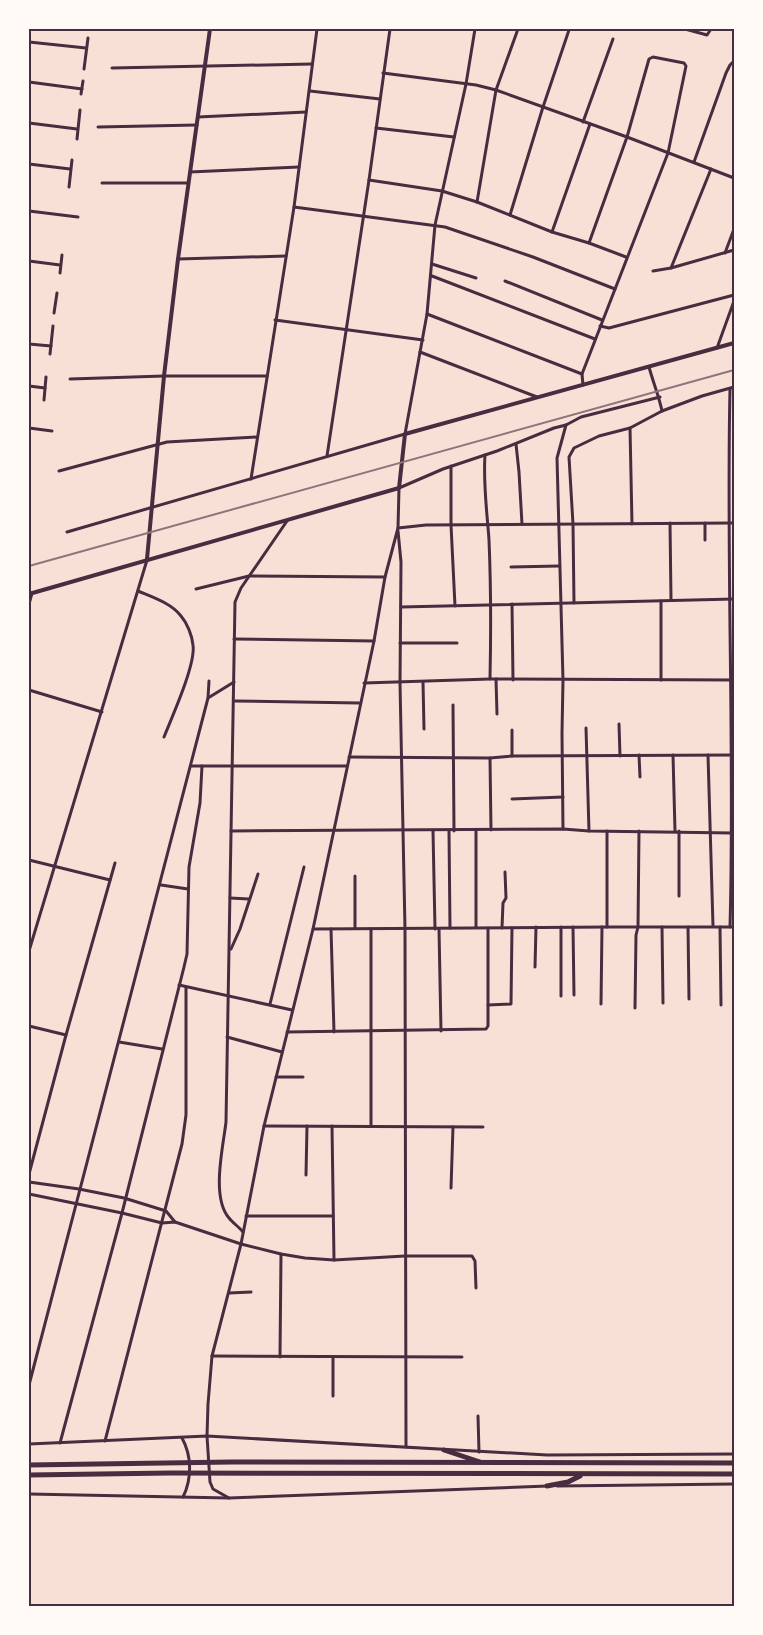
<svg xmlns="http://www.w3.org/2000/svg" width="763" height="1635" viewBox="0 0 763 1635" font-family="Manrope,sans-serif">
<rect width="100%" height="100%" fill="#f7e1d7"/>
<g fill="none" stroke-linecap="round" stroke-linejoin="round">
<!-- minor -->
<g stroke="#4a2c40" stroke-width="3">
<polyline points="685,29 707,35 711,29"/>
<polyline points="29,42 86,48"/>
<polyline points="112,68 312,64"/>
<polyline points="84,69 88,38"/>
<polyline points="383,73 476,85 496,90 627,137 734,178"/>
<polyline points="29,82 82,89"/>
<polyline points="310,91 380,99"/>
<polyline points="81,94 83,81"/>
<polyline points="198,117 306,112"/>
<polyline points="583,122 613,39"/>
<polyline points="29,123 77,129"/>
<polyline points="98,127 197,125"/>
<polyline points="376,128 454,137"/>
<polyline points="77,139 80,110"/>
<polyline points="694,162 726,73 730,65 734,61"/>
<polyline points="29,164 70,169"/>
<polyline points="190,172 299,167"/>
<polyline points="369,180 442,191 477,202 552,232 589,243 626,257"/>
<polyline points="102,183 188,183"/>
<polyline points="69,187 72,160"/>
<polyline points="477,202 496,90 518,29"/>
<polyline points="294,207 445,227 533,257 615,289"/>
<polyline points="29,211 78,217"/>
<polyline points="510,215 543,107 569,30"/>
<polyline points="552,232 590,124"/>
<polyline points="725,253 734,229"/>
<polyline points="178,259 286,256"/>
<polyline points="29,261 60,265"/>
<polyline points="432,264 476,278"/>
<polyline points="671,268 711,169"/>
<polyline points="653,271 671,268 734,250"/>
<polyline points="60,273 62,255"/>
<polyline points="432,276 595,339"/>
<polyline points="505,281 602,320"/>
<polyline points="54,313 57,293"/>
<polyline points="427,314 582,374"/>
<polyline points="275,320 423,340"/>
<polyline points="600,326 609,328 734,295"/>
<polyline points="29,344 51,346"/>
<polyline points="717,348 734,301"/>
<polyline points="420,352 537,397"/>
<polyline points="50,354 53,326"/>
<path d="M649 367C653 382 659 396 662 411"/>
<polyline points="70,379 164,376 267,376"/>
<polyline points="583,385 582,374 668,153 686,66 684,63 653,57 649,59 627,137 589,243"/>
<polyline points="29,386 45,388"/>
<path d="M730 389C726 568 735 748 730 927"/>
<polyline points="44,400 46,377"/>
<polyline points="29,428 52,431"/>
<polyline points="630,428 632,524"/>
<polyline points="516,444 519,472 522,524"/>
<path d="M485 455C483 484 487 511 489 540 491 587 491 633 490 679"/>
<polyline points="327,456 369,180 390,29"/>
<polyline points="451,466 451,525 455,606"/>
<polyline points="59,471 167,442 257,437"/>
<polyline points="251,479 294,207 317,29"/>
<polyline points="670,523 671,600"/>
<polyline points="398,528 426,525 734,523"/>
<polyline points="398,531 401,562 400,683 405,929 406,1447"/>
<polyline points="67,532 405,434 427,314 435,225 466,84 475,29"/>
<polyline points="705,540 705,523"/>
<polyline points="511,567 559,566"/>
<polyline points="196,589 249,576 385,577"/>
<path d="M138 591C152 597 171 603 181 616 187 623 192 635 193 645 196 664 172 717 164 737"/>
<polyline points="574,603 573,524 569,457 574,448 599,436 630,428 662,411 702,396 734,387"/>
<polyline points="29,604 32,593"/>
<polyline points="512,604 513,680"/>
<polyline points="401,607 734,599"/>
<polyline points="234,639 374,641"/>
<polyline points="400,643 457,643"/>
<polyline points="496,679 497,714"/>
<polyline points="661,680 661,601"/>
<polyline points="423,682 424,729"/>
<polyline points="364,683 490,679 734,680"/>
<polyline points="29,690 102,712"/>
<polyline points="208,698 234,682"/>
<polyline points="235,701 359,703"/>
<polyline points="453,705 454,831"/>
<polyline points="619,724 620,756"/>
<polyline points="586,728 589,831"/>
<polyline points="639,755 640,777"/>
<polyline points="673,755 675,831"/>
<polyline points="708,755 713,926"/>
<polyline points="512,756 512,730"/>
<polyline points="349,757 490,758 512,756 734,755"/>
<polyline points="490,758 491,830"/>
<polyline points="191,766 347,766"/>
<polyline points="512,799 563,797"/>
<polyline points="563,829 562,733 563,680 557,458 566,425"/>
<polyline points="476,830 476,927"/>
<polyline points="231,831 563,829 589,831 733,833"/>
<polyline points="433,831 435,929"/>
<polyline points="449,831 450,928"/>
<polyline points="607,831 607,927"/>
<polyline points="679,831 679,896"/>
<polyline points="29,860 110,880"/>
<polyline points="161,885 188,889"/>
<polyline points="230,898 249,899"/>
<polyline points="573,927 574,995"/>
<polyline points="662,927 663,1003"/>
<polyline points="688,927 689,999"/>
<polyline points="720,927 721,1005"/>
<polyline points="355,928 355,876"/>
<polyline points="502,928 503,903 506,898 505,872"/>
<polyline points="313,929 607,927 734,927"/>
<polyline points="331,929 334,1032"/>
<polyline points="439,929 441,1031"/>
<polyline points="231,949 240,929 258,874"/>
<polyline points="29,951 147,560"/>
<polyline points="535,967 536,927"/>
<polyline points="179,985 292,1010"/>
<polyline points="561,996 561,927"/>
<polyline points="270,1004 304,867"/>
<polyline points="601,1004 602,927"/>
<polyline points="488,1005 511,1004 512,928"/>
<polyline points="635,1008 636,935 638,927 639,831"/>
<polyline points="29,1026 66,1035"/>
<polyline points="287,1032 486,1029 488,1026 488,928"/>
<polyline points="227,1037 282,1052"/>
<polyline points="119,1042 162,1049"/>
<polyline points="276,1077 303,1077"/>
<polyline points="264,1126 483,1127"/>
<polyline points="332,1126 334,1260"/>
<polyline points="371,1126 371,929"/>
<polyline points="29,1174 66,1035 115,863"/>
<polyline points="306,1175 307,1126"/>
<polyline points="29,1182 79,1189 124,1198 166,1211 175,1222"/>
<polyline points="451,1188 453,1127"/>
<polyline points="29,1194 122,1213 162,1223 175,1222 241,1244 281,1254 305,1258 334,1260 405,1256 472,1256 475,1261 476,1288"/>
<polyline points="246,1216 333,1216"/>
<path d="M243 1232C239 1227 233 1223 229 1218 211 1197 223 1148 226 1122L235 602 241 588 287 521"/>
<polyline points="229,1293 251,1292"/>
<polyline points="212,1356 462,1357"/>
<polyline points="280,1357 281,1254"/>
<polyline points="333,1357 333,1396"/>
<path d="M29 1385C87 1156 150 928 208 698L209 681"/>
<polyline points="478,1416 479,1452"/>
<path d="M182 1438C192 1456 192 1479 183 1497"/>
<polyline points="105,1441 182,1144 186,1115 186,987"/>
<polyline points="60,1443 122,1213 184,967 187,954 189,867 200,803 202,766"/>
<polyline points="29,1444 207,1436 547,1455 734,1454"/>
<polyline points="557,1486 734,1484"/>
<polyline points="29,1494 229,1498 548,1486"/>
<polyline points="229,1498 213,1489 210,1482 207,1436 208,1404 212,1356 241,1244 264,1126 313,929 374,641 385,577 398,528 399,488 443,469 497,451 554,428 566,425 581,417 660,397"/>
</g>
<!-- tertiary -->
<g stroke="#4a2c40" stroke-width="4">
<polyline points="147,559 164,376 178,259 210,29"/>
<polyline points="29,594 399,488 405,434 734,343"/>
</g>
<!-- trunk -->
<g stroke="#4a2c40" stroke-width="5">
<polyline points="444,1450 480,1462"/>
<polyline points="29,1465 232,1462 734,1463"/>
<polyline points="29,1475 170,1473 734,1474"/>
<polyline points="547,1486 568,1482 580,1476"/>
</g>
<!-- rail -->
<polyline stroke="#8f747c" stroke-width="2" points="29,566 734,370"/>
</g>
<!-- border -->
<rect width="763" height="1635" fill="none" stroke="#fffaf5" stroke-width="60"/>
<rect x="30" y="30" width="703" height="1575" fill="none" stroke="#4a2c40" stroke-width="2"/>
</svg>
